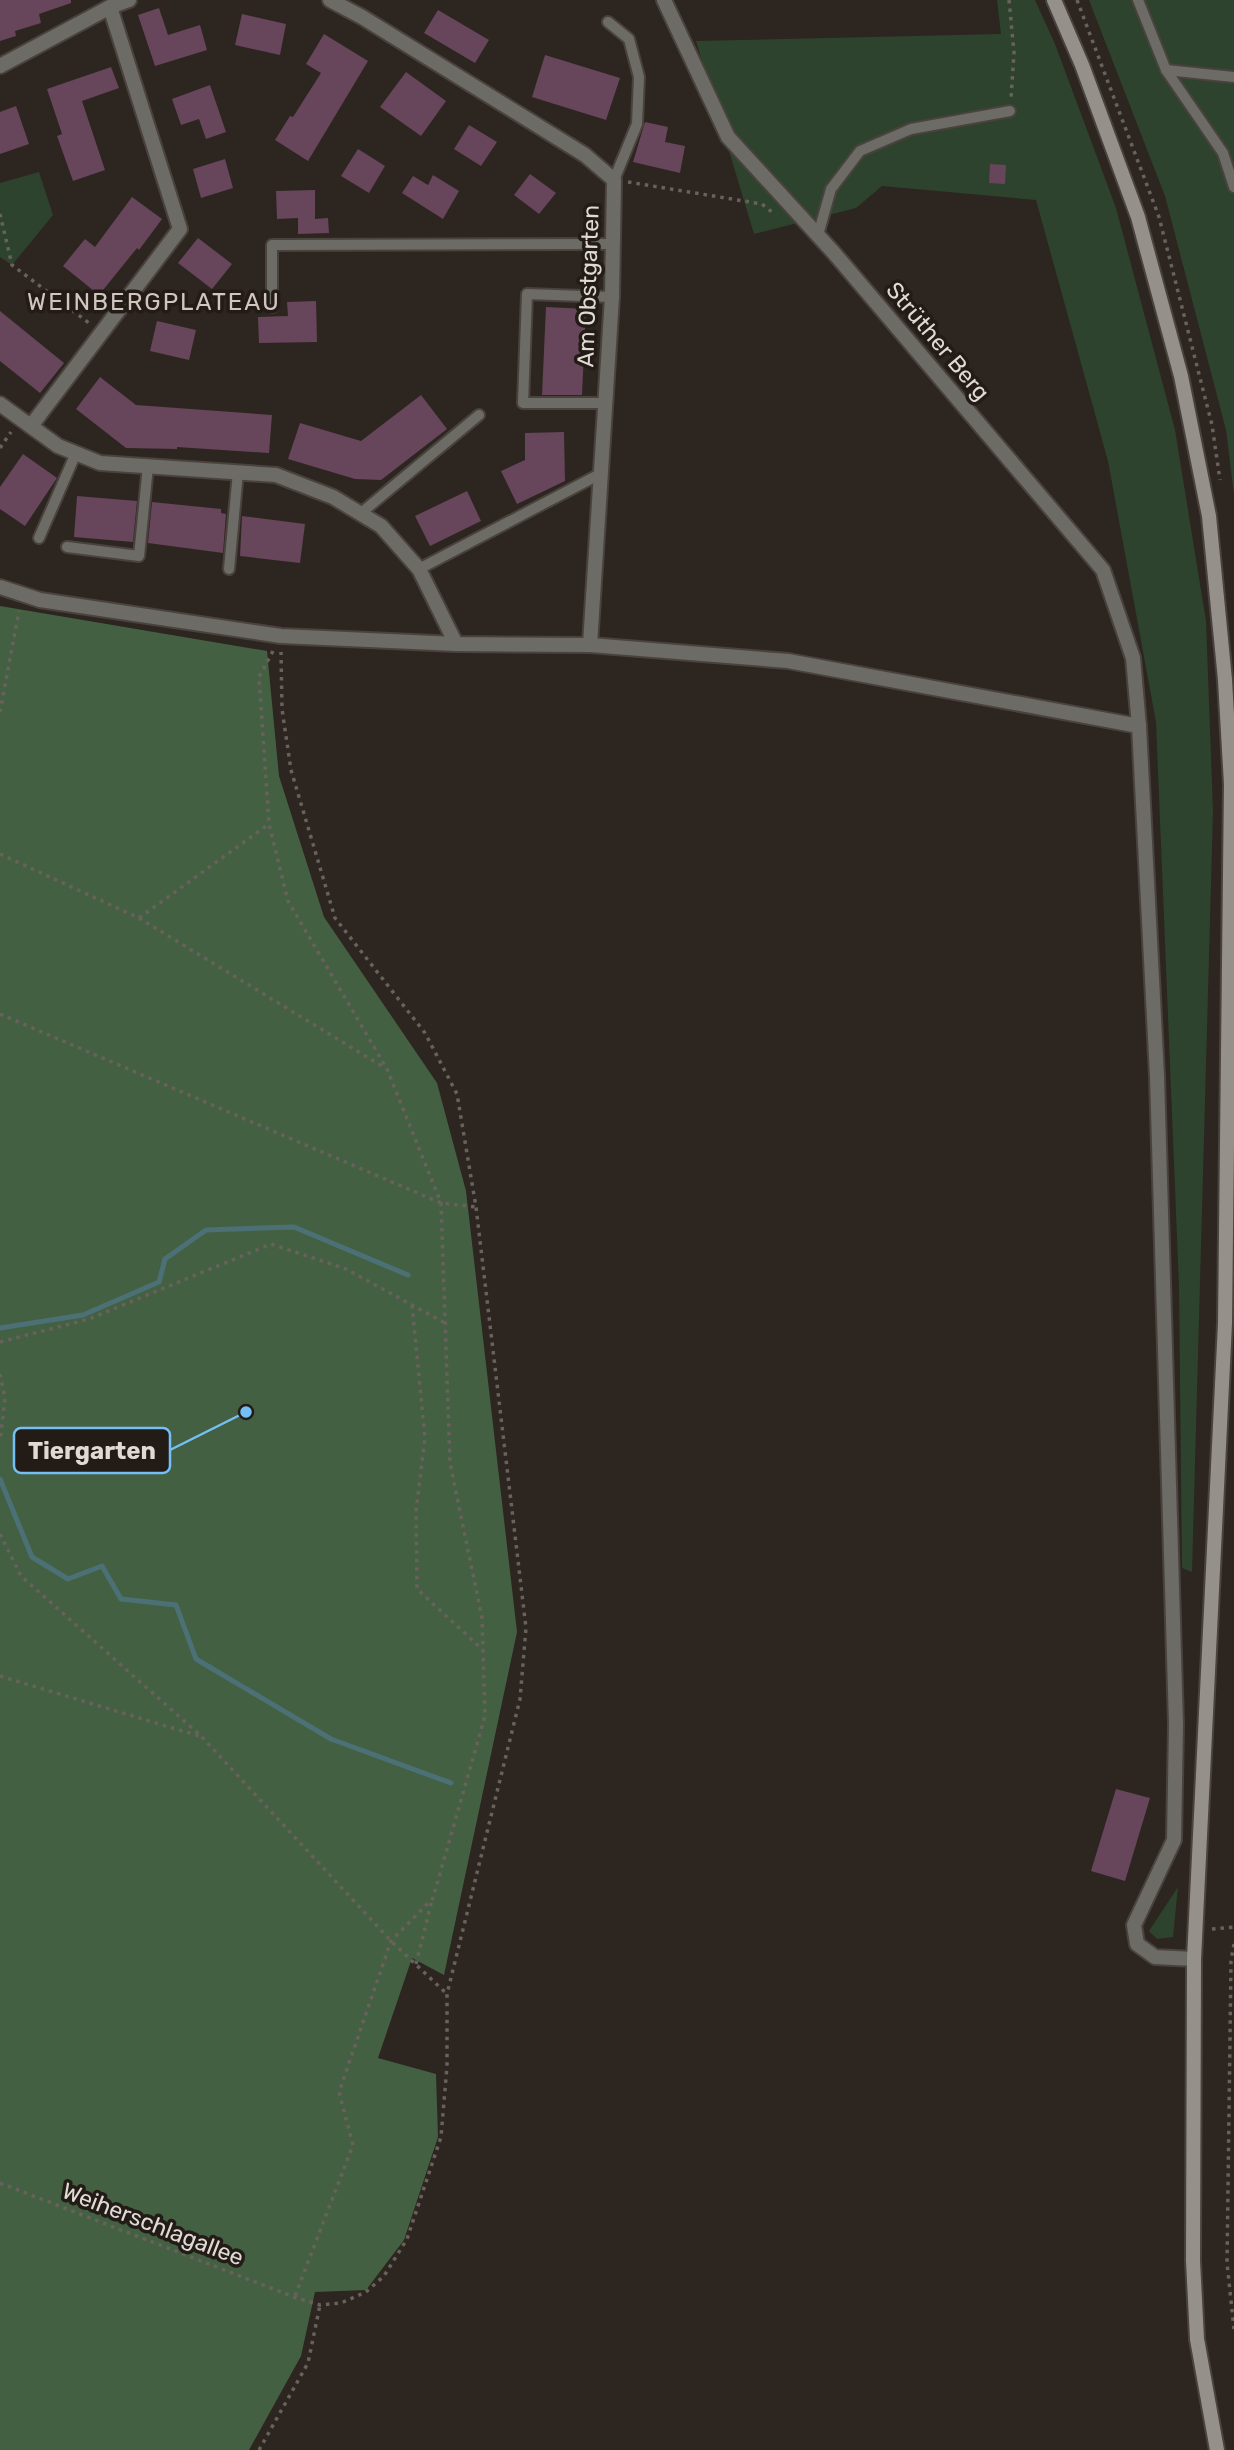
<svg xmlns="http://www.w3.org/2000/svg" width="1234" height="2450" viewBox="0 0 1234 2450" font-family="Rubik,sans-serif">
<rect width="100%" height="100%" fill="#2d2520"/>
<!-- green -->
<g fill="#2e432d">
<polygon points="997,0 1035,0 1055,44 1116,208 1175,430 1206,621 1213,811 1192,1572 1182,1568 1179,1286 1156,722 1108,461 1036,200 882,186 856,208 754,234 696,41 1001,34"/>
<polygon points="1089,0 1234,0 1234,495 1226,430 1165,196"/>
<polygon points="39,172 53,215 12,265 0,257 0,183"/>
<polygon points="1178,1887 1173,1937 1157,1939 1149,1931"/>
</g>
<!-- forest -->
<polygon fill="#446043" points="0,606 267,651 279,776 324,917 437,1083 466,1191 517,1632 444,1975 412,1958 378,2058 436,2074 438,2137 404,2240 366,2290 315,2292 301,2356 249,2450 0,2450"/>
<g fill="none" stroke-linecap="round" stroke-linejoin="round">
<!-- stream -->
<g stroke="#4b7177" stroke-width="5">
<polyline points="0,1328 83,1315 159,1282 165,1259 206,1230 294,1227 408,1275"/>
<polyline points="0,1479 32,1557 68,1579 102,1566 121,1599 176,1605 196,1659 331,1739 451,1783"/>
</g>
</g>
<!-- building -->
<g fill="#67455a">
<polygon points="0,0 71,0 71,3 39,14 41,23 15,31 16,36 0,41"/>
<polygon points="159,8 168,35 200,25 207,50 155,66 138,15"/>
<polygon points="438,10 489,40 475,63 424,33"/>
<polygon points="242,14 286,24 280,55 235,45"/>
<polygon points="324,34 368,61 308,161 275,140 290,116 293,117 321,73 306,64"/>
<polygon points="545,55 620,78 606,120 532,97"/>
<polygon points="111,67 119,88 82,101 105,170 73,181 57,136 62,134 47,89"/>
<polygon points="406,72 446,101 421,136 380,107"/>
<polygon points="210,85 226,132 206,139 199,119 181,125 172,99"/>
<polygon points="16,106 29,144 0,154 0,112"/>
<polygon points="645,122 668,127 665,142 685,146 680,173 633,162"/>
<polygon points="469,125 497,142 481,166 454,149"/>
<polygon points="358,149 385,166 369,193 341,176"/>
<polygon points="225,159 233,188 201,198 193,169"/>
<polygon points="990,164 1006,165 1005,184 989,183"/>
<polygon points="530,174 556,193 539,214 514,195"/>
<polygon points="433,175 459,191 443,219 402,193 413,176 428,185"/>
<polygon points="315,190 315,219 328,218 329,233 298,234 298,218 277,219 276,191"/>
<polygon points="132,197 162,219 139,250 137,248 99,295 63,266 85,239 95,247"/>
<polygon points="198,238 232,264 212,289 178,263"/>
<polygon points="316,301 317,342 259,343 258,317 288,316 287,302"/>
<polygon points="546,307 586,309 582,395 542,395"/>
<polygon points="0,311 64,363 40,393 0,361"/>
<polygon points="157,321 196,330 189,360 150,351"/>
<polygon points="100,377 136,405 272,415 269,453 177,447 177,449 126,448 76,409"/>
<polygon points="421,395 447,429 381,480 355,479 288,459 300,423 361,441"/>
<polygon points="564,432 565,481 517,504 501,471 525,460 525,433"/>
<polygon points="23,454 57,478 25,526 0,509 0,487"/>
<polygon points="467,491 481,521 430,546 415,516"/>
<polygon points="77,496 137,501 133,542 74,537"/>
<polygon points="152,502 221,509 221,513 226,514 223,553 148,543"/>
<polygon points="242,516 305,524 300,563 240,556"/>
<polygon points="1116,1789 1150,1798 1125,1881 1091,1871"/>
</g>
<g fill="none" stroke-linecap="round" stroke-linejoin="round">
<defs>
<g id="lane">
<polyline points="1138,0 1166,70 1223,153 1234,187"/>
<polyline points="608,22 629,39 639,77 637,124 614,180"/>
<polyline points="1166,70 1234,77"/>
<polyline points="818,235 831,189 860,151 911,129 1010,111"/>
<polyline points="272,307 272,245 614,244"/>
<polyline points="606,403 523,403 527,294 612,297"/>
<polyline points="361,513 479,415"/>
<polyline points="39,538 76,453"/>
<polyline points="67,547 139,556 148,466"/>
<polyline points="229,569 238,472"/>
<polyline points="419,569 602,473"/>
</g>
<g id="street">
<polyline points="330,0 362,17 585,155 614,180 612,297 590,645"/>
<polyline points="664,0 728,137 834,253 1103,570 1133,658 1139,726 1157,1076 1176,1724 1174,1840 1134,1925 1137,1944 1155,1957 1194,1959"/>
<polyline points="0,66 110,7 129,0"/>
<polyline points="0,404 58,446 100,463 276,475 333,497 381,526 419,569 456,644"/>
<polyline points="31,426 180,229 110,7"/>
<polyline points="0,587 40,600 281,636 456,644 590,645 788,661 1139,726"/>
</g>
<polyline id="secondary" points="1054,0 1082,65 1138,217 1181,376 1209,516 1225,680 1231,784 1225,1323 1194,1959 1193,2261 1197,2339 1217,2450"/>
</defs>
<!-- lane casing -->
<use href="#lane" stroke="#49423d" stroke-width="14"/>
<!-- street casing -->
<use href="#street" stroke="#49423d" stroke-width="18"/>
<!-- secondary casing -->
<use href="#secondary" stroke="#49423d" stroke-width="18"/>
<!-- path -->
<g stroke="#68615c" stroke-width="3.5" stroke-dasharray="3.5 5" stroke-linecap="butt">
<polyline points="1009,0 1014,53 1011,98"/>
<polyline points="1077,0 1159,217 1212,425 1220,480"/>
<polyline points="628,182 762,204 773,213"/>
<polyline points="0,214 12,265 89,323"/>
<polyline points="0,448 11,432"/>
<polyline points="273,651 259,677 269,824 288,901 387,1069 441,1203 450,1463 482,1618 485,1716 433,1898 391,1941 339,2092 353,2145 295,2296"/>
<polyline points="0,712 19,611"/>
<polyline points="0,854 139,918 385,1068"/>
<polyline points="139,918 269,824"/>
<polyline points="0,1014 441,1203 476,1207"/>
<polyline points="412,1305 425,1438 416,1511 417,1589 483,1650"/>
<polyline points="0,1342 89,1319 271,1244 346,1269 445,1323"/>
<polyline points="0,1374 5,1398 0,1441"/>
<polyline points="0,1534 21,1576 201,1736 391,1941 447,1994"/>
<polyline points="0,1676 199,1736"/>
<polyline points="1212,1929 1234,1927"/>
<polyline points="1234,1944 1231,1961 1227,2263 1234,2329"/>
<polyline points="416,1964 432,1900"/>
<polyline points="0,2183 294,2297 320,2305 341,2303 366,2292 384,2276 407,2239 441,2137 447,2066 447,1994 520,1699 526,1628 476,1207 457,1094 425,1033 335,918 291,770 282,709 281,652"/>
<polyline points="259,2450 308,2363 320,2305"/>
</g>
<!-- lane -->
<use href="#lane" stroke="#6d6b66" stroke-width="10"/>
<!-- street -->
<use href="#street" stroke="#6d6b66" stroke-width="14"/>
<!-- secondary -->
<use href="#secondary" stroke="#95918a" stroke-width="14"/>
</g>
<g text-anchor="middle" stroke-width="7" stroke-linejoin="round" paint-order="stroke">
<!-- street labels -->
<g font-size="23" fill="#dfdad6" stroke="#231b16">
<text transform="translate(588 286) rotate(-88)" y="8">Am Obstgarten</text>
<text transform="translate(938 341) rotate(50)" y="8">Strüther Berg</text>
<text transform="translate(153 2224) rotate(21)" y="8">Weiherschlagallee</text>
</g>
<!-- neighbourhood labels -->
<g font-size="24" letter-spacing="2" fill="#d1c5bf" stroke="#231b16">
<text x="154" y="310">WEINBERGPLATEAU</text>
</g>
</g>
<!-- callouts -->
<path fill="none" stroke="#74c0f6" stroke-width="2.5" d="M246 1412L170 1450"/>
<circle fill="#74c0f6" stroke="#231b16" stroke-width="2.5" cx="246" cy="1412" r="7"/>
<rect fill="#231b16" stroke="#74c0f6" stroke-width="2.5" x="14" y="1428" width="156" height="45" rx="7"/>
<g font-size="24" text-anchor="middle" font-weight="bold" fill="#dfdad6">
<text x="92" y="1459">Tiergarten</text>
</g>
</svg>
